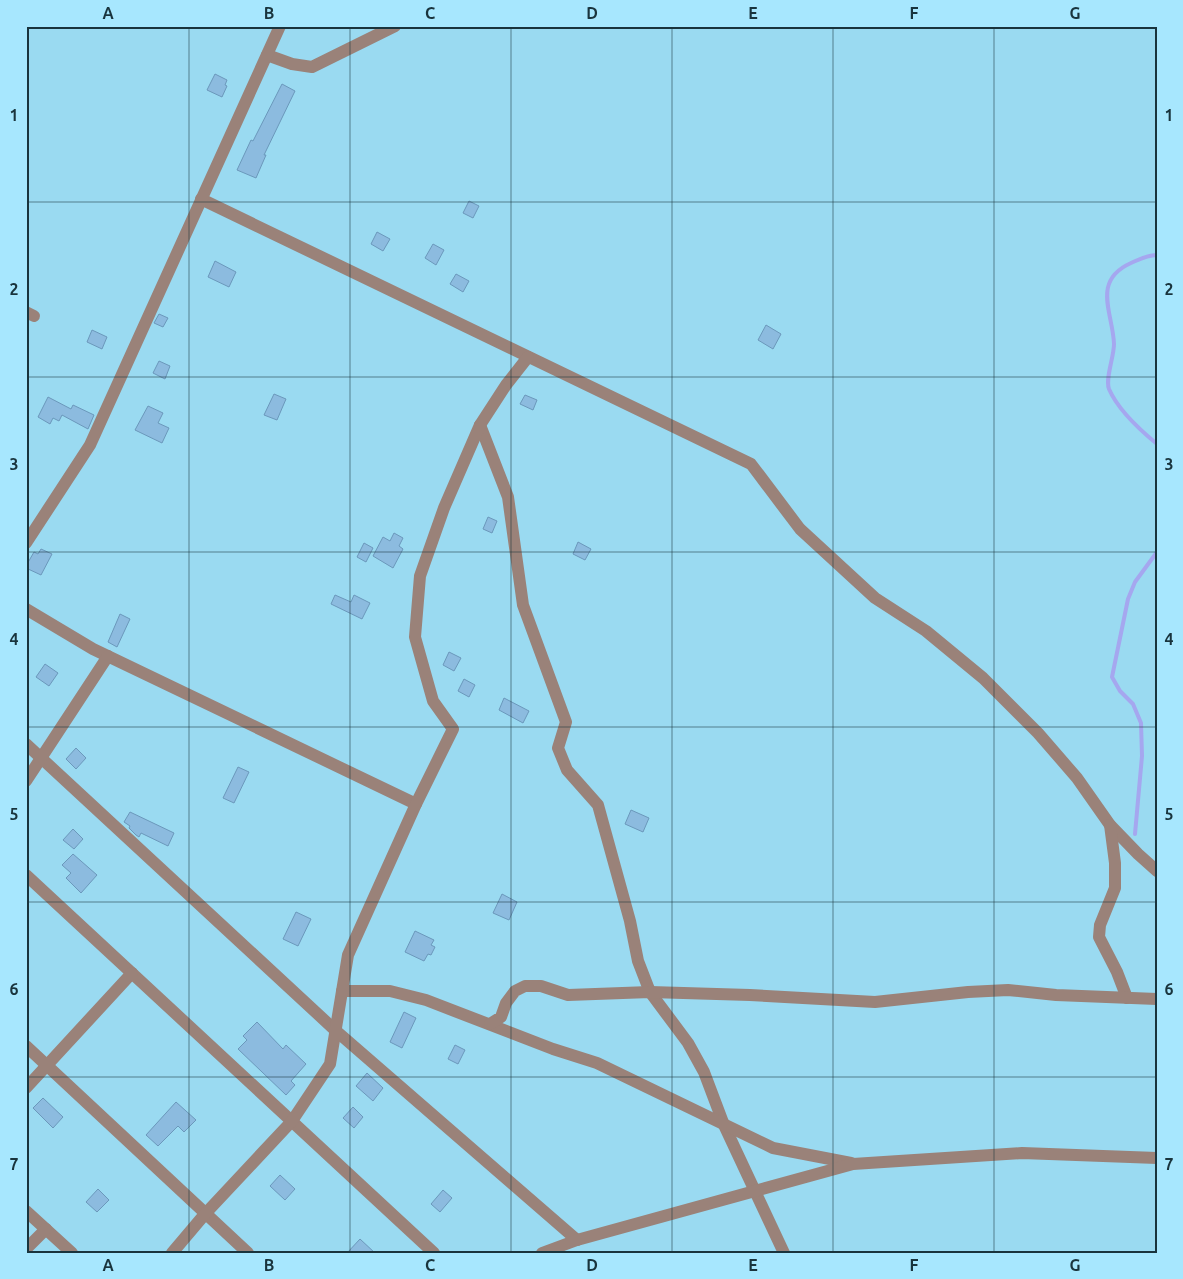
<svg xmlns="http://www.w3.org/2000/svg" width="1183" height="1279" viewBox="0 0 1183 1279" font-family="Ubuntu,sans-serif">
<rect width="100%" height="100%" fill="#9adaf1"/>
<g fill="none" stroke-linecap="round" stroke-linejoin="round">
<!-- stream -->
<g stroke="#a5a7ef" stroke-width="4">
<path d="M1157 255C1147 255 1140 259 1131 263 1091 281 1113 313 1114 344 1114 357 1105 379 1109 389 1118 410 1140 430 1157 444"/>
<polyline points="1135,834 1142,756 1141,723 1133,704 1120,691 1112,677 1128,599 1135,582 1157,552"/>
</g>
</g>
<!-- building -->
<g fill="#8cbbdf" stroke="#6b98bb">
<polygon points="215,74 227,80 225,85 227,86 222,97 207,90"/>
<polygon points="282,84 295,91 264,155 266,155 256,178 237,170 251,140 253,141"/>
<polygon points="469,201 479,206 473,218 463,213"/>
<polygon points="377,232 390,239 383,251 371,244"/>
<polygon points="433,244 444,250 436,265 425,258"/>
<polygon points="215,261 236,272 229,287 208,277"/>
<polygon points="456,274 469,281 463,292 450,284"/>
<polygon points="159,314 168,318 163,327 154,323"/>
<polygon points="766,325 781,334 773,349 758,340"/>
<polygon points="92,330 107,337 102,349 87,342"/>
<polygon points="159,361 170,366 165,379 153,373"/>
<polygon points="274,394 286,399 277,420 264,415"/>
<polygon points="525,395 537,400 533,410 520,404"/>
<polygon points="48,397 71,409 73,405 94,415 88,429 62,415 59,421 53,418 50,424 38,417"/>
<polygon points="148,406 163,413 158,423 169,428 162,443 135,430"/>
<polygon points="488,517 497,521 492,533 483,529"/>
<polygon points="394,533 403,538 399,546 403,549 393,568 373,556 383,537 390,541"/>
<polygon points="578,542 591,549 585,560 573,554"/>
<polygon points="364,543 373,548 366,562 357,557"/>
<polygon points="41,549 52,554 41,575 26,568 26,566 34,552 38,554"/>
<polygon points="335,595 351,602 354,595 370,603 362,619 331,604"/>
<polygon points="120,614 130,619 117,647 108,642"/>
<polygon points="449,652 461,658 454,671 443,665"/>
<polygon points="45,664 58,673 49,686 36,677"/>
<polygon points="464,679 475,685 469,697 458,691"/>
<polygon points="504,698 529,711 523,723 499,710"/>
<polygon points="76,748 86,758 76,769 66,759"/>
<polygon points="238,767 249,772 234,803 223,798"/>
<polygon points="631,810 649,818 643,832 625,824"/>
<polygon points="130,812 174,833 168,846 141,833 139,837 136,835 129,828 130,826 124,822"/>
<polygon points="73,829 83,839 74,849 63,840"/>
<polygon points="73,854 97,875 81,893 66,878 71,873 62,865"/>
<polygon points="502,894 517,902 509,920 493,913"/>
<polygon points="296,912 311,919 298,946 283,939"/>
<polygon points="415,931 434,940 431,945 435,947 431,955 428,954 424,961 405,952"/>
<polygon points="404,1012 416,1018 402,1048 390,1042"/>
<polygon points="257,1022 283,1049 286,1045 306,1064 291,1081 295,1085 286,1095 238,1049 247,1040 243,1036"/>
<polygon points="455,1045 465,1050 458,1064 448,1059"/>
<polygon points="367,1073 383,1088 373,1101 356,1086"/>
<polygon points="43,1098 63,1117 53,1128 33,1108"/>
<polygon points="176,1102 196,1120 184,1132 178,1126 158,1146 146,1135"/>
<polygon points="353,1107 363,1117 354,1128 343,1118"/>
<polygon points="280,1175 295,1189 285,1200 270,1186"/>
<polygon points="98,1189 109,1200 97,1212 86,1202"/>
<polygon points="443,1190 452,1198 440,1212 431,1204"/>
<polygon points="360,1239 375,1253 347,1253"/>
</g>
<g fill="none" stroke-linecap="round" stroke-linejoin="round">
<!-- minor -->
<g stroke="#9a8279" stroke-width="12">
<polyline points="267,55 292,64 312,67 395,26"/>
<polyline points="201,199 751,464 800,529 875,598 926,631 983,678 1038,733 1077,778 1110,825 1138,854 1157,871"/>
<polyline points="26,312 34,316"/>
<polyline points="480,425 508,497 523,605 566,722 558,748 567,770 598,805 630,921 638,961 650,992 688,1043 704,1072 724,1125 784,1253"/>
<polyline points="26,543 90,445 280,26"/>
<polyline points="26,609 93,649 416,804"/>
<polyline points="26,744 335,1030 577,1240"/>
<polyline points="26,781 108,656"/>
<polyline points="1110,825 1115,863 1115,888 1100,925 1099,937 1117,972 1127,998"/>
<polyline points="26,875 434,1253"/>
<polyline points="342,991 390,991 426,1000 553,1049 597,1063 773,1148 851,1163"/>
<polyline points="490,1024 501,1017 506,1003 515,991 525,986 541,986 568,995 650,992 750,995 875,1002 968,992 1008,990 1056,995 1157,999"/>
<polyline points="26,1046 248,1253"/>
<polyline points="26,1088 132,973"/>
<polyline points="26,1211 72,1253"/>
<polyline points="26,1249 46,1229"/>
<polyline points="172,1253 205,1214 292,1121 330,1064 348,955 416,804 453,729 433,701 415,637 420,576 444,508 480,425 506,385 528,357"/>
<polyline points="542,1253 577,1240 853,1164 1022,1153 1157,1158"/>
</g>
</g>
<!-- grid -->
<path fill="none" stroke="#19343d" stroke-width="1" stroke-opacity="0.55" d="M189 26V1253M350 26V1253M511 26V1253M672 26V1253M833 26V1253M994 26V1253M26 202H1157M26 377H1157M26 552H1157M26 727H1157M26 902H1157M26 1077H1157"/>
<!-- border -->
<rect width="1183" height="1279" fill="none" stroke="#a7e7fe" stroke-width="55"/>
<rect x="28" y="28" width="1128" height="1224" fill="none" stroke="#19343d" stroke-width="2"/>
<g font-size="16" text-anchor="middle" font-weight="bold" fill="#19343d">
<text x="108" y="19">A</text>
<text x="269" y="19">B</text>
<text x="430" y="19">C</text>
<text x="592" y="19">D</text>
<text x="753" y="19">E</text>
<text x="914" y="19">F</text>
<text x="1075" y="19">G</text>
<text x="14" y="121">1</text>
<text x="1169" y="121">1</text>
<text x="14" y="295">2</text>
<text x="1169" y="295">2</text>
<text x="14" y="470">3</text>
<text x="1169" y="470">3</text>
<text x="14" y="645">4</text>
<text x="1169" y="645">4</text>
<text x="14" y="820">5</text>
<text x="1169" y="820">5</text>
<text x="14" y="995">6</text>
<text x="1169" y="995">6</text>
<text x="14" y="1170">7</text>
<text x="1169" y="1170">7</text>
<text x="108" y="1271">A</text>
<text x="269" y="1271">B</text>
<text x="430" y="1271">C</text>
<text x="592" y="1271">D</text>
<text x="753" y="1271">E</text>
<text x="914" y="1271">F</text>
<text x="1075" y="1271">G</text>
</g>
</svg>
